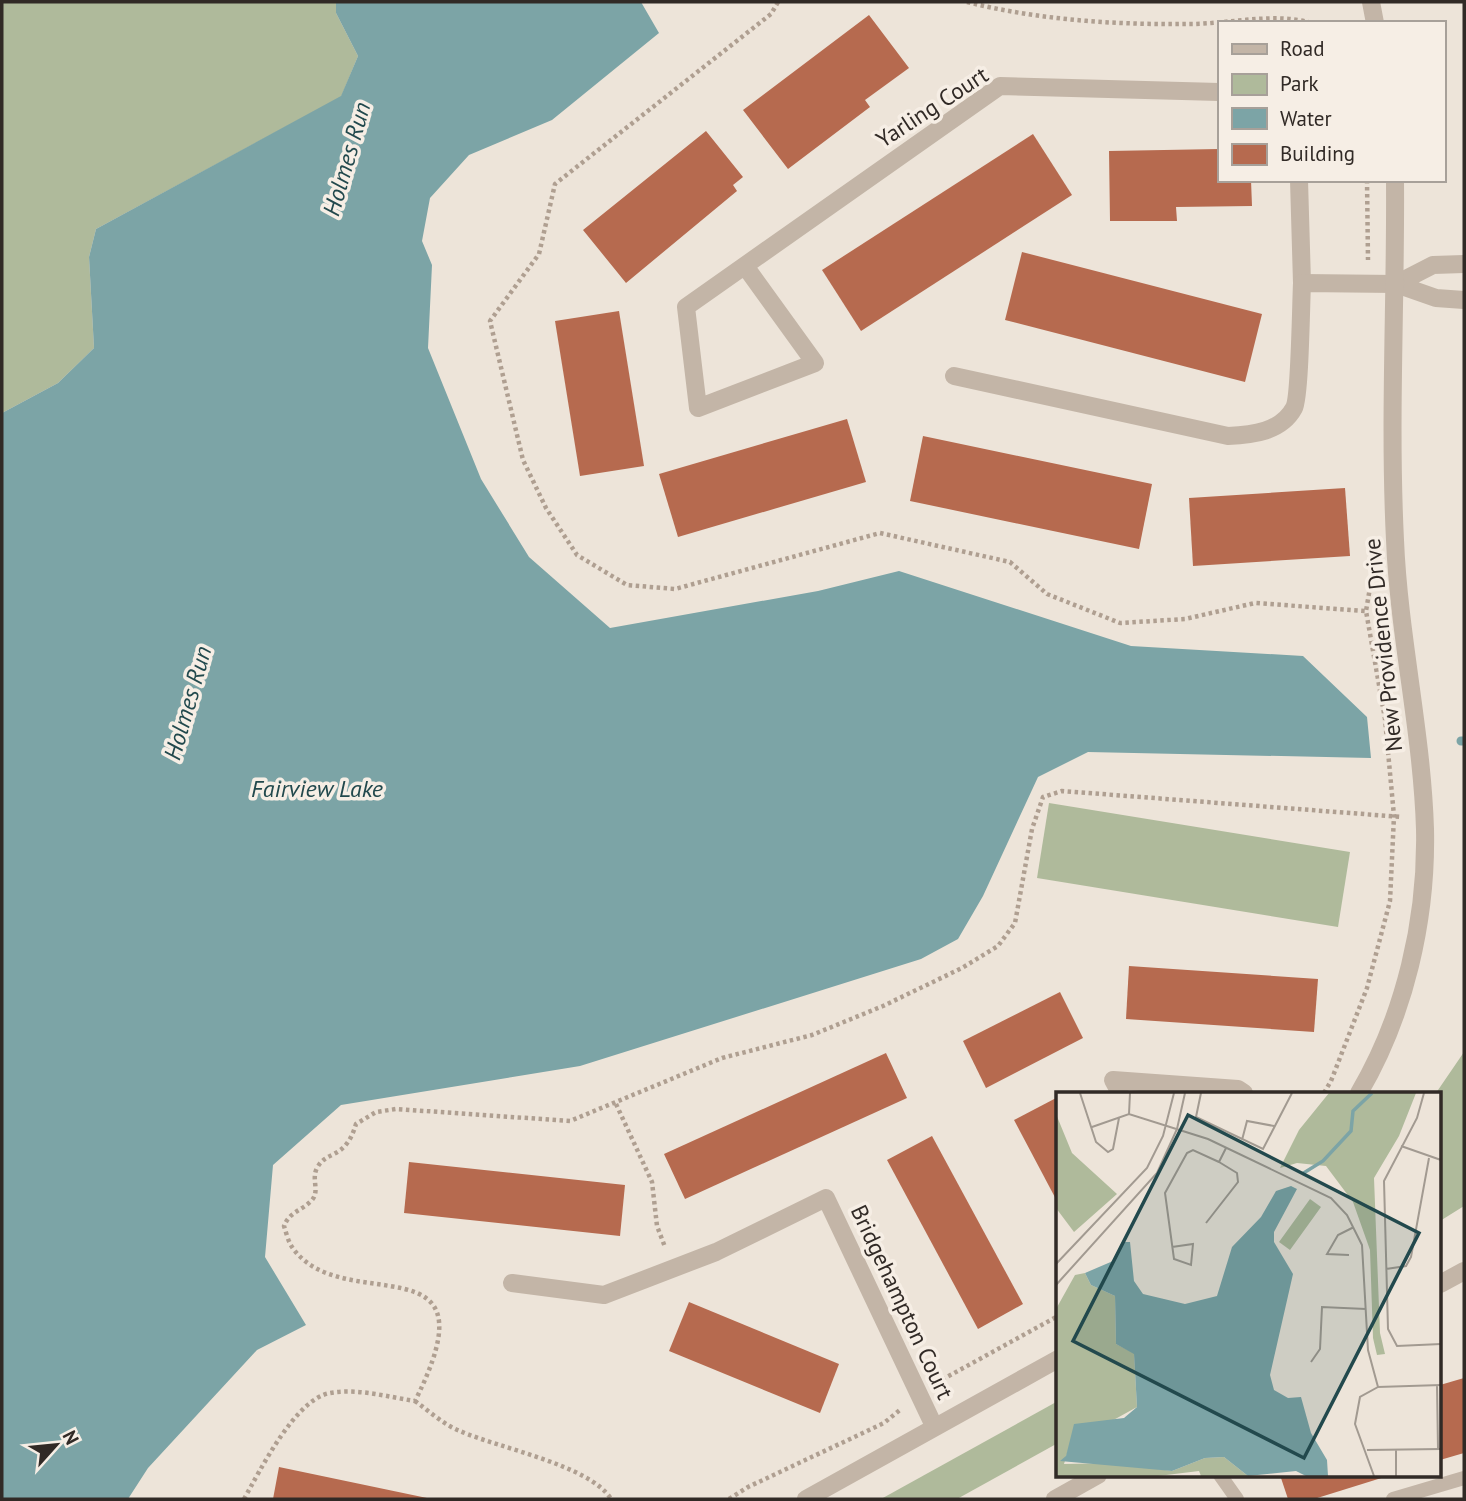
<svg xmlns="http://www.w3.org/2000/svg" width="1466" height="1501" viewBox="0 0 1466 1501" font-family="'PT Sans',sans-serif">
<rect width="100%" height="100%" fill="#ede4d9"/>
<!-- green -->
<g fill="#afba9b">
<polygon points="2,2 336,2 336,13 358,56 341,97 96,229 89,257 94,348 58,383 2,413"/>
<polygon points="1049,803 1350,852 1338,927 1037,878"/>
<polygon points="1464,1052 1464,1206 1440,1221 1440,1093 1436,1093"/>
<polygon points="1058,1401 1058,1443 957,1499 881,1499"/>
</g>
<!-- water -->
<polygon fill="#7ca4a6" points="336,2 641,2 659,33 552,120 469,155 430,198 422,241 432,265 428,348 481,479 529,557 610,628 818,591 899,571 1131,646 1303,656 1367,717 1371,758 1088,752 1038,777 983,896 958,939 921,959 580,1066 341,1105 273,1165 265,1257 306,1325 257,1350 148,1468 128,1499 2,1499 2,413 58,383 94,348 89,257 96,229 341,96 358,56 336,13"/>
<g fill="none" stroke-linecap="round" stroke-linejoin="round">
<!-- stream -->
<polyline stroke="#7ca4a6" stroke-width="9" points="1461,741 1464,741"/>
</g>
<!-- building -->
<g fill="#b66a4f">
<polygon points="869,15 909,68 865,100 870,107 788,169 743,110"/>
<polygon points="706,131 743,177 733,185 737,191 626,283 583,230"/>
<polygon points="1033,134 1072,195 861,331 822,270"/>
<polygon points="1219,149 1219,180 1251,180 1252,206 1176,207 1177,221 1110,221 1109,151"/>
<polygon points="1022,252 1262,314 1245,382 1005,320"/>
<polygon points="619,311 644,466 580,476 555,321"/>
<polygon points="847,419 866,482 678,537 659,474"/>
<polygon points="923,436 1152,484 1139,549 910,501"/>
<polygon points="1345,488 1350,556 1193,566 1189,498"/>
<polygon points="1129,966 1318,979 1314,1032 1126,1019"/>
<polygon points="1060,992 1083,1038 986,1088 963,1041"/>
<polygon points="886,1053 907,1098 685,1199 664,1154"/>
<polygon points="1058,1097 1058,1203 1014,1120"/>
<polygon points="932,1136 1023,1304 978,1329 887,1160"/>
<polygon points="409,1162 625,1185 620,1236 404,1213"/>
<polygon points="689,1302 839,1364 820,1413 669,1351"/>
<polygon points="1464,1378 1464,1453 1440,1460 1440,1385"/>
<polygon points="279,1467 427,1498 427,1499 273,1499"/>
<polygon points="1280,1475 1391,1475 1314,1499 1288,1499"/>
</g>
<g fill="none" stroke-linecap="round" stroke-linejoin="round">
<!-- path -->
<g stroke="#af9f91" stroke-width="4.5" stroke-dasharray="3.5 3.5" stroke-linecap="butt">
<polyline points="778,2 771,14 555,184 539,254 490,321 523,460 546,508 577,555 627,585 675,589 880,533 1010,562 1047,594 1120,623 1185,619 1255,603 1366,611"/>
<path d="M967 2C1039 20 1116 25 1190 24 1228 24 1275 12 1312 23"/>
<polyline points="1367,180 1368,260"/>
<polyline points="1324,1093 1331,1081 1367,988 1390,901 1394,816 1385,719 1366,611 1372,576"/>
<polyline points="616,1104 652,1182 657,1226 665,1247"/>
<polyline points="936,1383 1058,1316"/>
<path d="M415 1401C429 1411 444 1425 460 1431 498 1448 590 1465 611 1499"/>
<path d="M244 1499C260 1471 295 1399 330 1393 358 1388 388 1397 415 1401 499 1234 342 1320 292 1247 288 1241 286 1232 284 1226 290 1211 302 1211 312 1200 320 1191 311 1179 317 1168 327 1149 345 1161 356 1124L376 1112 396 1109 570 1121 722 1058 812 1035 883 1006 962 968 998 946 1015 923 1032 829 1043 797 1062 791 1402 817"/>
<polyline points="729,1499 748,1487 884,1423 901,1409"/>
</g>
<!-- lane -->
<g stroke="#c3b5a7" stroke-width="14">
<polyline points="1220,1475 1237,1499"/>
<polyline points="1393,1499 1464,1478"/>
</g>
<!-- street -->
<g stroke="#c3b5a7" stroke-width="18">
<polyline points="1371,2 1375,23"/>
<polyline points="1299,180 1302,283"/>
<polyline points="1464,264 1433,265 1396,284 1436,298 1464,300"/>
<polyline points="745,266 815,363 698,408 686,307 1000,86 1219,92"/>
<path d="M954 376 1228 436C1252 435 1281 432 1294 408 1300 397 1301 302 1302 283L1396 284"/>
<polyline points="1120,1093 1113,1080 1238,1089 1244,1093"/>
<path d="M1359 1093C1405 1015 1427 919 1425 829 1422 732 1399 637 1395 540 1389 420 1396 300 1395 180"/>
<polyline points="512,1283 604,1295 716,1252 826,1198 934,1426"/>
<polyline points="1440,1284 1464,1271"/>
<polyline points="806,1499 1058,1359"/>
<polyline points="1055,1499 1098,1475"/>
</g>
</g>
<g text-anchor="middle" stroke-width="7" stroke-linejoin="round" paint-order="stroke">
<!-- street labels -->
<g font-size="23" fill="#312a26" stroke="#f6eee5">
<text transform="translate(932 107) rotate(-33)" y="8">Yarling Court</text>
<text transform="translate(1383 645) rotate(-96)" y="8">New Providence Drive</text>
<text transform="translate(902 1302) rotate(65)" y="8">Bridgehampton Court</text>
</g>
<!-- water labels -->
<g font-size="24" font-style="italic" fill="#22494d" stroke="#f6eee5">
<text transform="translate(347 159) rotate(-74)" y="8">Holmes Run</text>
<text transform="translate(188 703) rotate(-74)" y="8">Holmes Run</text>
<text x="317" y="797">Fairview Lake</text>
</g>
</g>
<!-- overview -->
<g transform="translate(1056 1092)">
<rect width="385" height="385" fill="#ede4d9"/>
<path d="M273 1H360L343 44 318 86 324 241 329 262 321 263 317 246 314 158 297 110 270 74 241 71 224 76 243 38ZM0 22 16 61 61 102 18 140 0 116ZM254 107 265 115 234 158 223 150ZM29 181 35 193 59 204 60 252 78 261 81 315 14 352 8 372 59 371 116 379 149 366 168 365 192 384H145L143 379 102 384H0V217L19 183Z" fill="#afba9b"/>
<path d="M235 94 241 97 218 140V150L237 182 214 283 218 298 232 306 245 305 255 341 271 368 272 384H250L240 379 192 384 168 365 149 366 116 379 4 369 10 364 18 332 68 326 81 315 78 262 60 252 59 204 35 193 29 181 57 169 66 150H74L78 189 87 202 129 212 161 204 176 155 205 125 220 99Z" fill="#7ca4a6"/>
<path fill="none" stroke="#7ca4a6" stroke-width="3.5" d="M246 82 267 69 295 39 297 19 316 1"/>
<path fill="none" stroke="#a29a91" stroke-width="2" d="M24 1 40 50 52 60 57 57 63 26M145 1 140 25 207 57 236 1M368 1 361 26 328 89 332 237 341 254 385 252M73 22 74 1M36 35 73 22 152 47 275 106 291 123 306 153 312 258 322 295 385 293M186 48 191 29 218 34M345 54 385 68M150 131 182 90 181 81 163 70 170 56M116 155 137 152 135 173 118 167 109 101 131 61 137 58 163 70M293 163 271 162 282 143 298 135M0 172 91 76 107 44 118 1M330 177 350 174 355 165 373 66M0 193 101 81 121 37 129 1M255 270 264 257 266 215 310 217M381 293 382 357M311 358 385 357M340 358V384M318 384 299 332 304 305 322 295"/>
<path fill="#22494d" fill-opacity="0.15" stroke="#22494d" stroke-width="3.5" d="M132 23 363 141 248 366 17 249Z"/>
<rect width="385" height="385" fill="none" stroke="#312a26" stroke-width="3.5"/>
</g>
<!-- border -->
<rect width="1466" height="1501" fill="none" stroke="#312a26" stroke-width="7"/>
<!-- legend -->
<rect x="1218" y="21" width="228" height="161" fill="#f6eee5" stroke="#a7a099" stroke-width="2"/>
<rect x="1232" y="44" width="35" height="10" fill="#c3b5a7" stroke="#a7a099" stroke-width="2"/>
<text x="1280" y="56" font-size="21" fill="#312a26">Road</text>
<rect x="1232" y="74" width="35" height="21" fill="#afba9b" stroke="#a7a099" stroke-width="2"/>
<text x="1280" y="91" font-size="21" fill="#312a26">Park</text>
<rect x="1232" y="108" width="35" height="21" fill="#7ca4a6" stroke="#a7a099" stroke-width="2"/>
<text x="1280" y="126" font-size="21" fill="#312a26">Water</text>
<rect x="1232" y="144" width="35" height="21" fill="#b66a4f" stroke="#a7a099" stroke-width="2"/>
<text x="1280" y="161" font-size="21" fill="#312a26">Building</text>
<!-- north arrow -->
<g transform="translate(56 1445) rotate(63)" stroke="#f6eee5" stroke-width="5" paint-order="stroke">
<path d="M0-5L12 26L0 18L-12 26Z" fill="#312a26"/>
<text y="-10" font-size="19" font-weight="bold" text-anchor="middle" fill="#312a26">N</text>
</g>
</svg>
